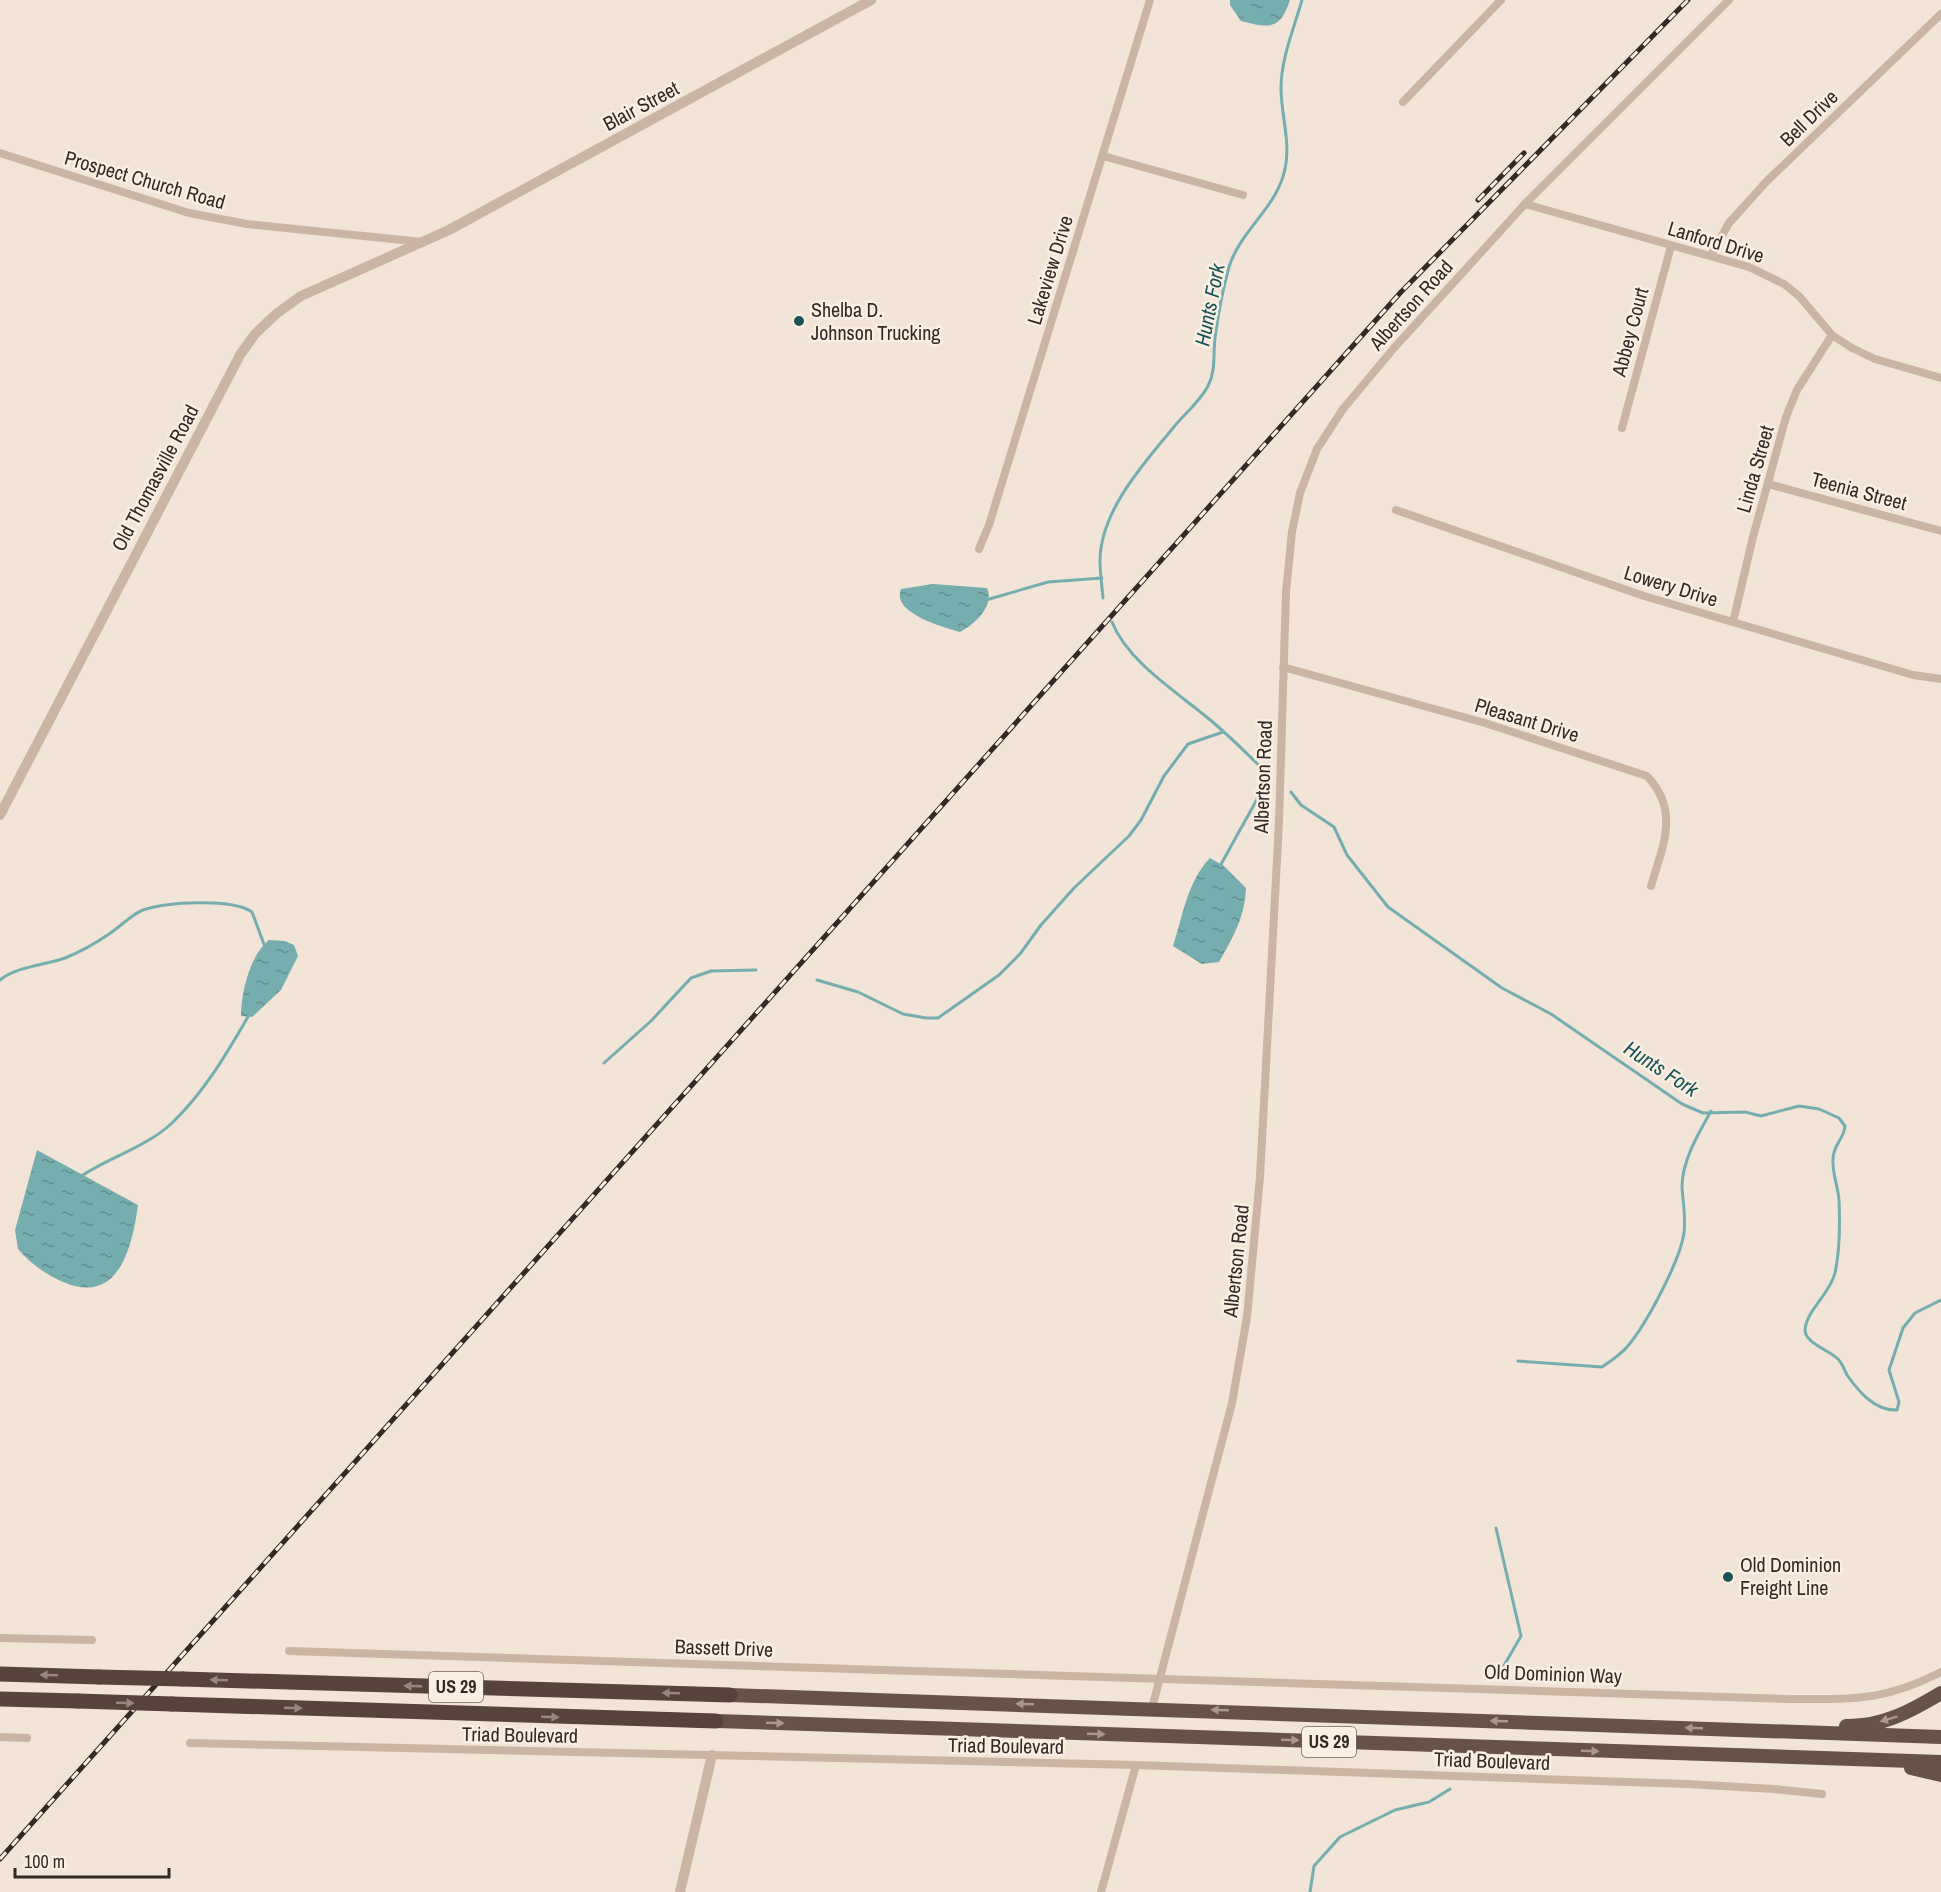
<svg xmlns="http://www.w3.org/2000/svg" width="1941" height="1892" viewBox="0 0 1941 1892" font-family="'Archivo Narrow',sans-serif">
<defs>
<pattern id="water-ripples" width="26" height="14" patternUnits="userSpaceOnUse" patternTransform="scale(1.5)"><rect width="26" height="14" fill="#76aeaf"/><path d="M2 4q2-2 4 0t4 0M15 11q2-2 4 0t4 0" fill="none" stroke="#628e8e"/></pattern>
</defs>
<rect width="100%" height="100%" fill="#f2e4d7"/>
<!-- water -->
<g fill="url(#water-ripples)">
<path d="M1230 0H1290C1280 31 1268 28 1241 21L1230 5Z"/>
<path d="M933 584 987 588C995 606 975 624 960 632 943 627 891 613 901 589Z"/>
<path d="M1210 858 1224 866 1246 888C1245 916 1233 938 1219 962L1202 964 1173 946C1183 916 1187 882 1210 858Z"/>
<path d="M269 940 285 941 294 945 298 956 281 990 252 1017 241 1016C241 992 250 955 269 940Z"/>
<path d="M37 1150 138 1205C132 1247 119 1306 63 1282 45 1274 31 1264 18 1249L15 1230Z"/>
</g>
<g fill="none" stroke-linecap="round" stroke-linejoin="round">
<!-- stream -->
<g stroke="#76aeaf" stroke-width="3">
<path d="M1103 598C1102 586 1100 573 1100 561 1100 512 1143 464 1173 428 1184 414 1199 403 1208 386 1216 370 1213 355 1215 338 1218 315 1223 288 1229 267 1241 229 1277 208 1285 169 1291 143 1281 115 1281 88 1281 59 1294 28 1302 0"/>
<polyline points="986,600 1048,582 1102,578"/>
<path d="M1112 622C1128 662 1177 692 1209 719 1230 736 1250 757 1270 776L1220 866"/>
<path d="M1291 792 1301 805 1334 827 1347 855 1388 907 1502 988 1551 1014 1682 1104 1703 1113 1745 1112 1761 1116 1799 1106 1819 1109 1839 1118 1845 1126C1844 1139 1833 1145 1833 1159 1832 1173 1838 1186 1839 1200 1840 1223 1840 1250 1835 1273 1830 1294 1806 1311 1805 1330 1805 1343 1829 1350 1838 1359 1842 1363 1844 1369 1847 1375 1859 1392 1875 1411 1897 1410L1899 1402 1889 1370 1903 1328 1915 1313 1941 1300"/>
<path d="M0 980C15 967 45 965 65 958 80 952 96 943 109 934 120 927 132 914 143 910 167 902 232 898 252 912L265 947"/>
<polyline points="817,980 858,992 903,1014 926,1018 938,1018 999,975 1020,954 1041,925 1074,888 1129,836 1141,820 1164,776 1188,744 1223,732"/>
<polyline points="604,1063 651,1021 691,978 711,971 756,970"/>
<path d="M83 1178V1175C111 1157 147 1146 171 1124 204 1093 227 1053 249 1015"/>
<path d="M1518 1361 1602 1367C1611 1361 1620 1355 1627 1347 1646 1325 1680 1261 1684 1233 1686 1217 1683 1203 1682 1187 1682 1161 1698 1134 1711 1111"/>
<polyline points="1496,1528 1521,1636 1502,1669"/>
<polyline points="1310,1892 1314,1866 1340,1837 1395,1810 1429,1802 1450,1789"/>
</g>
<!-- minor -->
<g stroke="#cab4a3" stroke-width="8">
<polyline points="1403,102 1501,0"/>
<polyline points="0,153 189,213 247,224 422,242"/>
<polyline points="1103,156 1243,195"/>
<polyline points="1525,204 1749,267 1784,284 1799,296 1832,335 1852,348 1875,359 1941,378"/>
<polyline points="1711,255 1729,223 1766,182 1941,14"/>
<polyline points="1622,428 1671,246"/>
<polyline points="1768,484 1941,531"/>
<polyline points="1396,510 1644,596 1913,675 1941,679"/>
<polyline points="979,549 989,525 1150,0"/>
<polyline points="1733,622 1753,537 1786,417 1797,390 1832,335"/>
<path d="M1283 667 1485 723 1647 776C1680 811 1663 845 1651 886"/>
<polyline points="0,1638 92,1640"/>
<path d="M289 1651 1788 1699C1852 1699 1882 1702 1941 1672"/>
<polyline points="1152,1708 1232,1403 1247,1317 1260,1177 1279,822 1286,592 1292,532 1300,493 1317,449 1343,409 1394,348 1525,204 1729,0"/>
<polyline points="0,1737 27,1738"/>
<polyline points="190,1743 1136,1765 1687,1784 1774,1789 1822,1794"/>
<polyline points="1101,1892 1136,1765"/>
</g>
<!-- tertiary -->
<g stroke="#cab4a3" stroke-width="10">
<polyline points="0,815 240,355 255,334 276,314 301,296 449,230 871,0"/>
<polyline points="680,1892 712,1755"/>
</g>
<!-- trunk -->
<g stroke="#665249" stroke-width="14">
<polyline points="730,1695 1941,1737"/>
<polyline points="716,1721 1941,1762"/>
<path d="M1846 1726C1882 1727 1911 1711 1941 1693"/>
<polyline points="1911,1768 1941,1775"/>
</g>
<!-- motorway -->
<g stroke="#56433c" stroke-width="15">
<polyline points="0,1674 99,1677"/>
<polyline points="183,1679 730,1695"/>
<polyline points="0,1699 78,1701"/>
<polyline points="172,1704 716,1721"/>
</g>
<defs>
<g id="rail">
<polyline points="1478,200 1524,153"/>
<polyline points="0,1859 1401,292 1688,0"/>
</g>
</defs>
<!-- rail casing -->
<use href="#rail" stroke="#342a25" stroke-width="5"/>
<!-- rail -->
<use href="#rail" stroke="#f9efe3" stroke-width="3" stroke-dasharray="9" stroke-linecap="butt"/>
<!-- motorway-bridge -->
<g stroke="#56433c" stroke-width="15">
<polyline points="99,1677 183,1679"/>
<polyline points="78,1701 172,1704"/>
</g>
</g>
<!-- one-way arrows -->
<defs><path id="oneway-solid" d="M-6-.8H1V-3.2L6.5 0L1 3.2V.8H-6Z" transform="scale(1.5)"/></defs>
<g fill="#97887f">
<use href="#oneway-solid" transform="translate(49 1675) rotate(-178)"/>
<use href="#oneway-solid" transform="translate(219 1680) rotate(-178)"/>
<use href="#oneway-solid" transform="translate(413 1686) rotate(-178)"/>
<use href="#oneway-solid" transform="translate(671 1693) rotate(-178)"/>
<use href="#oneway-solid" transform="translate(125 1703) rotate(2)"/>
<use href="#oneway-solid" transform="translate(293 1708) rotate(2)"/>
<use href="#oneway-solid" transform="translate(550 1717) rotate(2)"/>
</g>
<g fill="#a8998e">
<use href="#oneway-solid" transform="translate(1025 1704) rotate(-178)"/>
<use href="#oneway-solid" transform="translate(1220 1710) rotate(-178)"/>
<use href="#oneway-solid" transform="translate(1889 1719) rotate(163)"/>
<use href="#oneway-solid" transform="translate(1499 1721) rotate(-178)"/>
<use href="#oneway-solid" transform="translate(775 1723) rotate(2)"/>
<use href="#oneway-solid" transform="translate(1694 1728) rotate(-178)"/>
<use href="#oneway-solid" transform="translate(1096 1734) rotate(2)"/>
<use href="#oneway-solid" transform="translate(1290 1740) rotate(2)"/>
<use href="#oneway-solid" transform="translate(1590 1751) rotate(2)"/>
</g>
<!-- markers -->
<g fill="#1a5457" stroke="#f9efe3" stroke-width="2">
<circle cx="799" cy="321" r="6"/>
<circle cx="1728" cy="1577" r="6"/>
</g>
<g text-anchor="middle" stroke-width="5" stroke-linejoin="round" paint-order="stroke">
<!-- shield labels -->
<g fill="#f9efe3" stroke="#6f655e" stroke-width="1.5">
<rect x="429" y="1672" width="54" height="30" rx="4.5"/>
<rect x="1302" y="1727" width="54" height="30" rx="4.5"/>
</g>
<g font-size="18" font-weight="bold" fill="#342a25">
<text x="456" y="1693">US 29</text>
<text x="1329" y="1748">US 29</text>
</g>
<!-- street labels -->
<g font-size="20" fill="#342a25" stroke="#f9efe3">
<text transform="translate(641 106) rotate(-28)" y="7">Blair Street</text>
<text transform="translate(1809 118) rotate(-44)" y="7">Bell Drive</text>
<text transform="translate(145 180) rotate(16)" y="7">Prospect Church Road</text>
<text transform="translate(1716 242) rotate(17)" y="7">Lanford Drive</text>
<text transform="translate(1050 270) rotate(-73)" y="7">Lakeview Drive</text>
<text transform="translate(1411 305) rotate(-48)" y="7">Albertson Road</text>
<text transform="translate(1630 332) rotate(-75)" y="7">Abbey Court</text>
<text transform="translate(1755 469) rotate(-74)" y="7">Linda Street</text>
<text transform="translate(155 478) rotate(-62)" y="7">Old Thomasville Road</text>
<text transform="translate(1859 491) rotate(15)" y="7">Teenia Street</text>
<text transform="translate(1671 586) rotate(17)" y="7">Lowery Drive</text>
<text transform="translate(1527 720) rotate(17)" y="7">Pleasant Drive</text>
<text transform="translate(1263 777) rotate(-88)" y="7">Albertson Road</text>
<text transform="translate(1236 1261) rotate(-84)" y="7">Albertson Road</text>
<text transform="translate(724 1648) rotate(2)" y="7">Bassett Drive</text>
<text transform="translate(1553 1674) rotate(2)" y="7">Old Dominion Way</text>
<text transform="translate(520 1735) rotate(1)" y="7">Triad Boulevard</text>
<text transform="translate(1006 1746) rotate(1)" y="7">Triad Boulevard</text>
<text transform="translate(1492 1761) rotate(2)" y="7">Triad Boulevard</text>
</g>
<!-- poi labels -->
<g font-size="20" fill="#342a25" stroke="#f9efe3" text-anchor="start">
<text x="811" y="317">Shelba D.<tspan x="811" dy="23">Johnson Trucking</tspan></text>
<text x="1740" y="1572">Old Dominion<tspan x="1740" dy="23">Freight Line</tspan></text>
</g>
<!-- water labels -->
<g font-size="21" font-style="italic" fill="#1a5457" stroke="#f9efe3">
<text transform="translate(1210 305) rotate(-79)" y="7">Hunts Fork</text>
<text transform="translate(1661 1069) rotate(33)" y="7">Hunts Fork</text>
</g>
</g>
<!-- scale -->
<path d="M15 1868v9h154v-9" fill="none" stroke="#342a25" stroke-width="3"/>
<text x="24" y="1868" font-size="18" fill="#342a25" stroke="#f9efe3" stroke-width="4.5" paint-order="stroke">100 m</text>
</svg>
